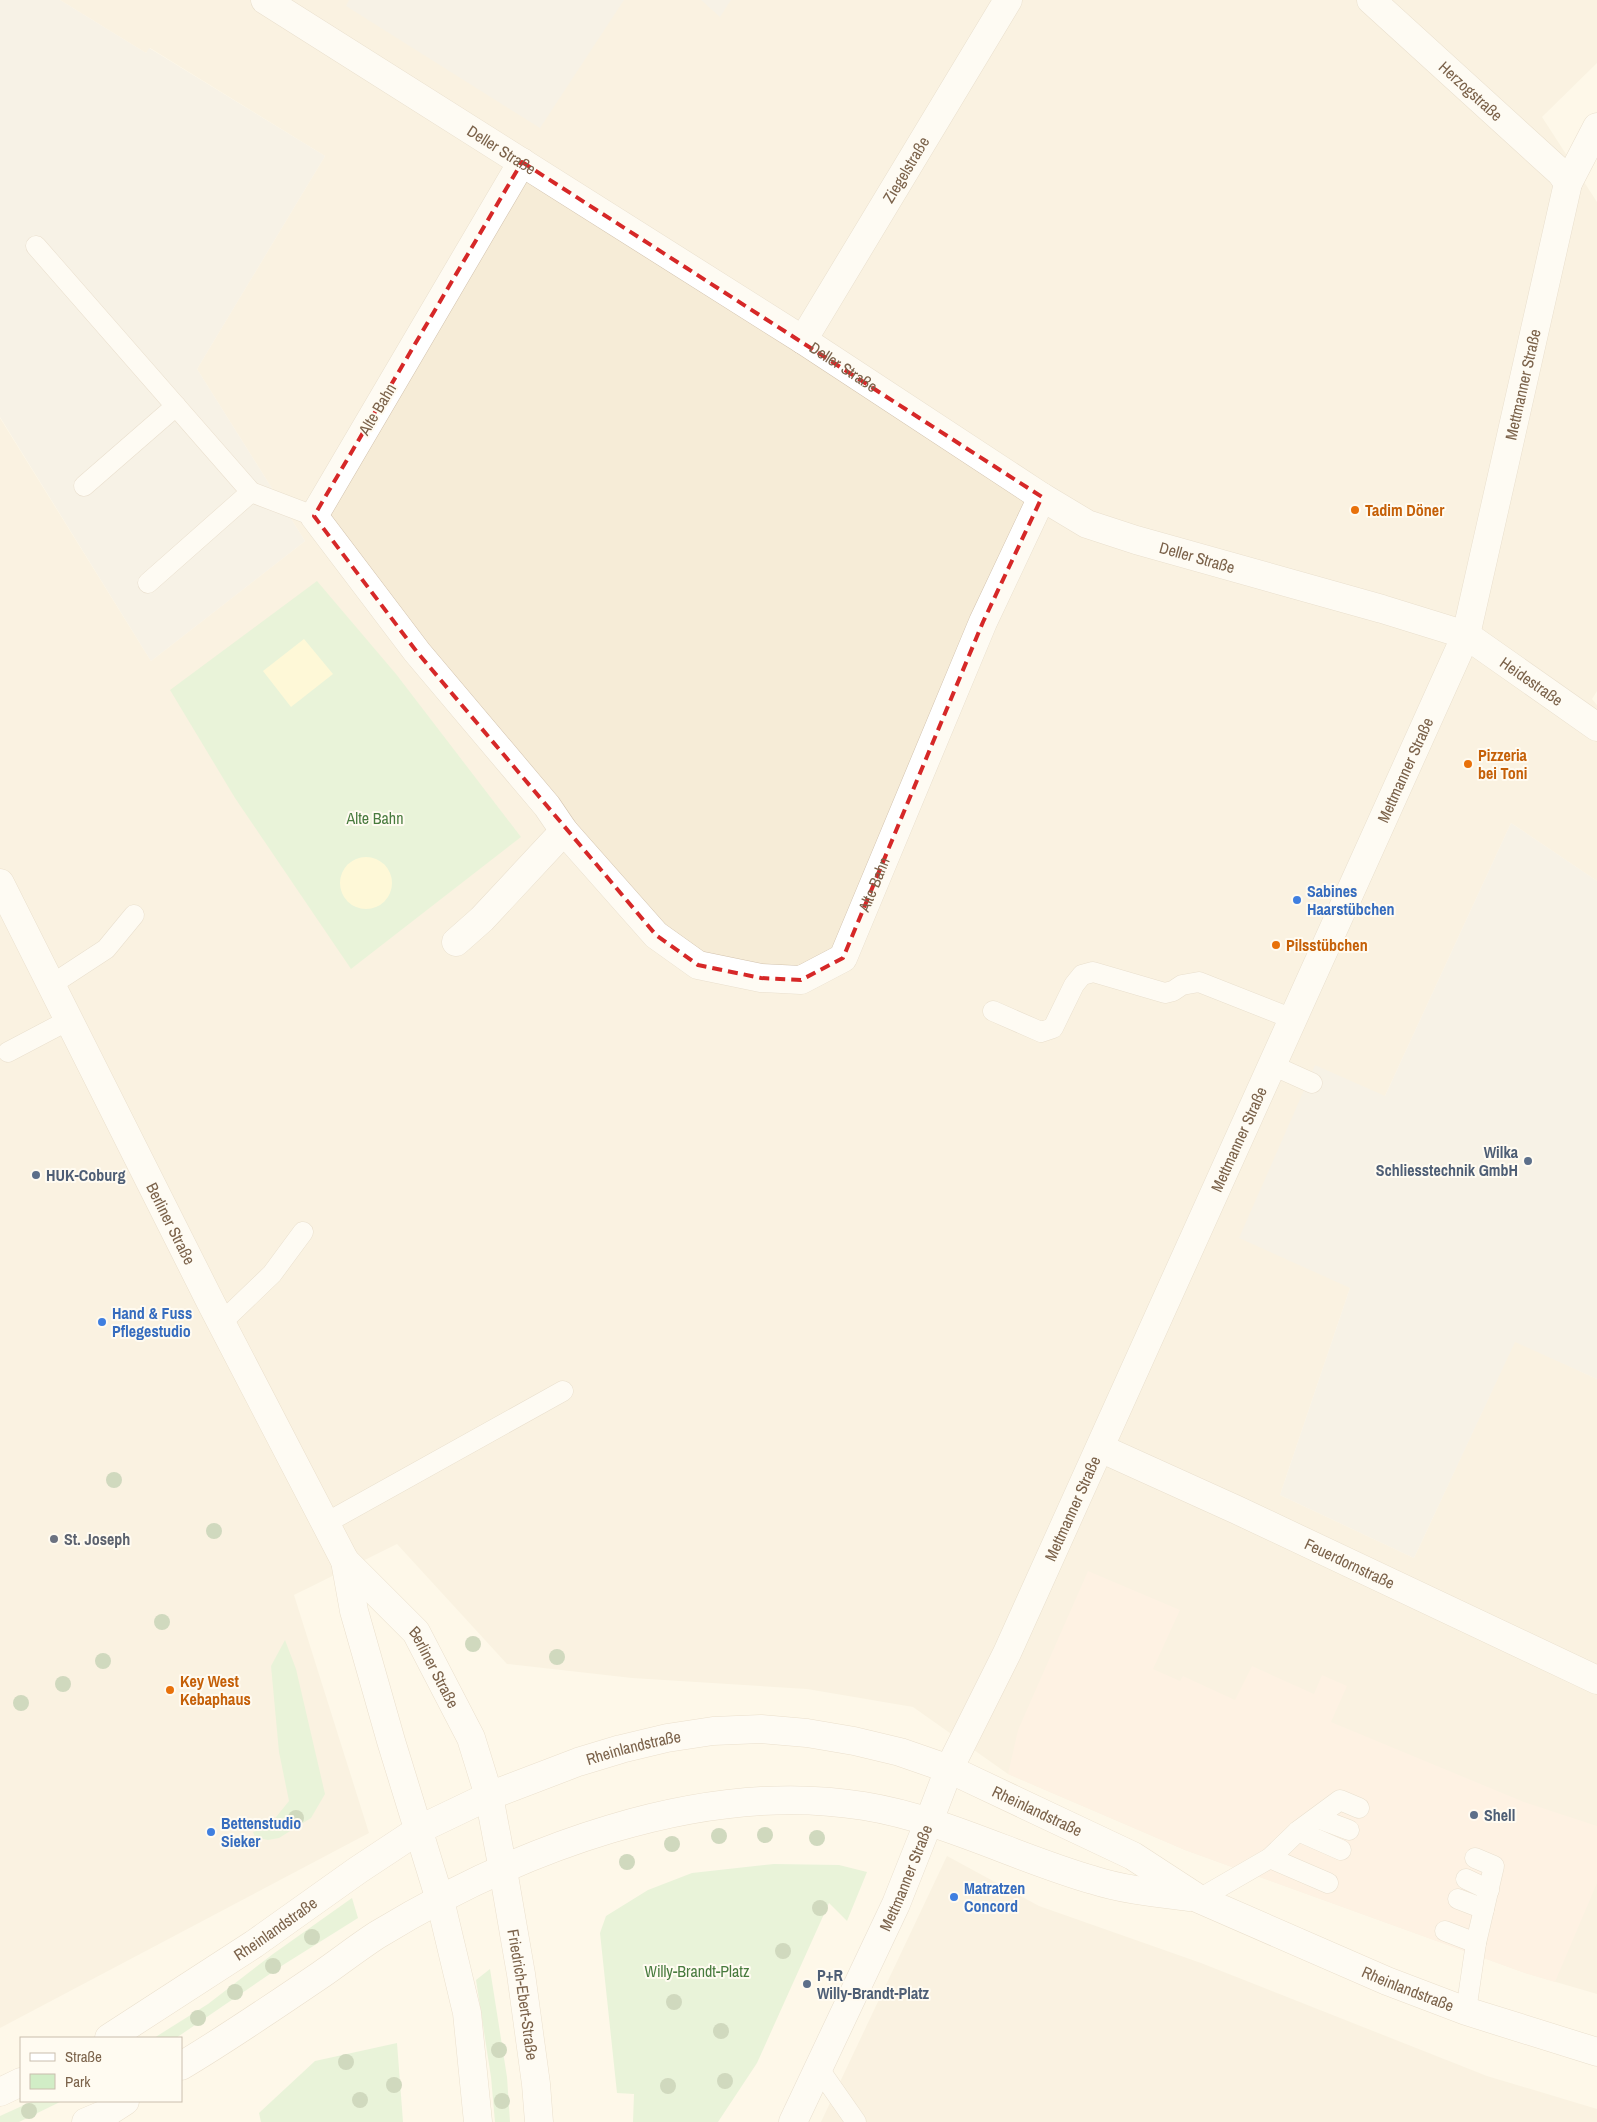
<svg xmlns="http://www.w3.org/2000/svg" width="1597" height="2122" viewBox="0 0 1597 2122" font-family="'Archivo Narrow',sans-serif">
<rect width="100%" height="100%" fill="#fef8e9"/>
<!-- residential -->
<g fill="#f6ecd7">
<polygon points="60,0 1597,0 1597,63 1542,117 1597,202 1597,691 1592,699 1597,705 1597,881 1511,823 1385,1096 1350,1288 1280,1495 1414,1558 1515,1341 1597,1379 1597,1994 1525,1973 1185,1850 1008,1774 913,1707 807,1689 632,1678 507,1664 397,1544 294,1595 369,1833 0,2028 0,418 151,661 305,541 197,369 325,156 150,48 146,53"/>
<polygon points="947,1856 1039,1906 1201,1963 1487,2076 1597,2109 1597,2122 821,2122"/>
</g>
<!-- commercial -->
<polygon fill="#feebdc" points="1088,1571 1180,1610 1153,1669 1180,1681 1183,1676 1235,1700 1252,1666 1314,1694 1322,1675 1347,1686 1331,1722 1524,1802 1597,1826 1597,1883 1555,1982 1525,1973 1185,1850 1008,1774 1018,1730"/>
<!-- industrial -->
<g fill="#efeae2">
<polygon points="0,0 60,0 146,53 149,48 325,156 197,369 305,541 151,661 0,417"/>
<polygon points="349,0 624,0 540,128 346,6"/>
<polygon points="701,0 731,0 720,17"/>
<polygon points="1511,823 1597,881 1597,1379 1515,1342 1414,1558 1280,1495 1350,1288 1239,1238 1315,1065 1385,1096"/>
</g>
<!-- green -->
<g fill="#d1edc6">
<polygon points="317,581 396,674 521,837 351,969 235,798 170,690"/>
<polygon points="285,1640 296,1669 325,1794 311,1818 279,1838 268,1840 255,1837 253,1832 268,1827 289,1801 279,1752 271,1666"/>
<polygon points="774,1864 839,1865 867,1872 847,1921 829,1903 757,2063 718,2122 633,2122 634,2094 617,2093 600,1933 606,1916 648,1890 692,1873"/>
<polygon points="352,1898 358,1918 283,1965 176,2038 154,2038 208,2004 273,1954"/>
<polygon points="490,1969 507,2077 510,2122 495,2122 491,2077 476,1980"/>
<polygon points="397,2043 403,2122 261,2122 259,2113 315,2061"/>
<polygon points="33,2101 62,2101 19,2122 0,2122 0,2116"/>
</g>
<!-- sand -->
<g fill="#fff9c2">
<polygon points="304,639 333,674 291,707 263,671"/>
<circle cx="366" cy="883" r="26"/>
</g>
<g fill="none" stroke-linecap="round" stroke-linejoin="round">
<defs>
<g id="service">
<polyline points="36,246 251,492 314,516"/>
<polyline points="84,486 176,406"/>
<polyline points="148,583 251,492"/>
<polyline points="51,985 106,949 134,915"/>
<polyline points="993,1011 1041,1032 1053,1028 1074,985 1082,975 1093,972 1165,993 1173,991 1182,985 1199,982 1293,1019"/>
<polyline points="8,1052 69,1020"/>
<polyline points="1272,1065 1312,1083"/>
<polyline points="221,1323 272,1274 303,1232"/>
<polyline points="326,1523 563,1391"/>
<polyline points="1317,1818 1349,1830"/>
<polyline points="1298,1831 1341,1850"/>
<polyline points="1270,1858 1328,1883"/>
<polyline points="1466,1879 1489,1890"/>
<polyline points="1199,1899 1270,1858 1298,1831 1340,1800 1359,1808"/>
<polyline points="1458,1899 1484,1909"/>
<polyline points="1445,1931 1476,1943"/>
<polyline points="1466,2011 1476,1943 1494,1866 1475,1858"/>
<polyline points="819,2069 856,2122"/>
</g>
<g id="minor">
<path id="s1" d="M1371 0 1561 173 1568 183"/>
<path id="s2" d="M522 162 314 516 417 652 547 806 564 831 656 935 698 965 761 978 801 980 843 958 983 622 1042 497"/>
<path id="s3" d="M803 340 1008 0"/>
<polyline points="456,942 482,919 564,831"/>
<path id="s4" d="M1100 1448 1237 1510 1597 1680"/>
<path id="s5" d="M793 2122 896 1904 929 1821"/>
</g>
<g id="tertiary">
<path id="s6" d="M265 0 803 340 1042 497 1087 524 1136 540 1382 609 1466 635 1597 727"/>
<path id="s7" d="M929 1821 949 1769 1007 1653 1466 635 1568 183 1597 127"/>
</g>
<g id="secondary">
<path id="s8" d="M0 883 211 1303 345 1561 354 1611 391 1741 440 1900 467 2013 478 2122"/>
<path id="s9" d="M345 1561 416 1632 471 1738 489 1796 503 1870 521 1974 536 2084 539 2122"/>
<path id="s10" d="M109 2038 254 1944 358 1870 420 1829 489 1796 578 1762 621 1749 667 1738 713 1731 761 1729 807 1733 854 1741 900 1752 949 1769 1133 1856 1199 1899 1387 1981 1466 2011 1597 2052"/>
<path d="M181 2066C228 2038 273 2007 319 1976 338 1963 357 1948 377 1935 515 1851 700 1779 864 1806 944 1819 1016 1858 1093 1880 1124 1890 1157 1893 1190 1897"/>
<polyline points="0,2092 21,2082"/>
<polyline points="86,2122 105,2114 125,2101"/>
</g>
</defs>
<!-- service casing -->
<use href="#service" stroke="#d2c2ad" stroke-width="21"/>
<!-- minor casing -->
<use href="#minor" stroke="#d2c2ad" stroke-width="29"/>
<!-- tertiary casing -->
<use href="#tertiary" stroke="#d2c2ad" stroke-width="29"/>
<!-- secondary casing -->
<use href="#secondary" stroke="#d5c3ab" stroke-width="29"/>
<!-- service -->
<use href="#service" stroke="#fff" stroke-width="20"/>
<!-- minor -->
<use href="#minor" stroke="#fff" stroke-width="28"/>
<!-- tertiary -->
<use href="#tertiary" stroke="#fff" stroke-width="28"/>
<!-- secondary -->
<use href="#secondary" stroke="#fff" stroke-width="28"/>
</g>
<!-- trees -->
<g fill="#9ab38b">
<circle cx="114" cy="1480" r="8"/>
<circle cx="214" cy="1531" r="8"/>
<circle cx="162" cy="1622" r="8"/>
<circle cx="473" cy="1644" r="8"/>
<circle cx="557" cy="1657" r="8"/>
<circle cx="103" cy="1661" r="8"/>
<circle cx="63" cy="1684" r="8"/>
<circle cx="21" cy="1703" r="8"/>
<circle cx="296" cy="1818" r="8"/>
<circle cx="765" cy="1835" r="8"/>
<circle cx="719" cy="1836" r="8"/>
<circle cx="817" cy="1838" r="8"/>
<circle cx="672" cy="1844" r="8"/>
<circle cx="627" cy="1862" r="8"/>
<circle cx="820" cy="1908" r="8"/>
<circle cx="312" cy="1937" r="8"/>
<circle cx="783" cy="1951" r="8"/>
<circle cx="273" cy="1966" r="8"/>
<circle cx="235" cy="1992" r="8"/>
<circle cx="674" cy="2002" r="8"/>
<circle cx="198" cy="2018" r="8"/>
<circle cx="721" cy="2031" r="8"/>
<circle cx="499" cy="2050" r="8"/>
<circle cx="346" cy="2062" r="8"/>
<circle cx="725" cy="2081" r="8"/>
<circle cx="394" cy="2085" r="8"/>
<circle cx="668" cy="2086" r="8"/>
<circle cx="360" cy="2100" r="8"/>
<circle cx="502" cy="2101" r="8"/>
<circle cx="29" cy="2111" r="8"/>
</g>
<!-- marked area -->
<path d="M0 0H1597V2122H0ZM522 162 1042 497 983 622 843 958 801 980 761 978 698 965 656 935 417 652 314 516Z" fill="#fef8e9" fill-opacity=".55" fill-rule="evenodd"/>
<path fill="none" stroke="#d62828" stroke-width="4" stroke-dasharray="10 6" stroke-linejoin="round" d="M522 162 1042 497 983 622 843 958 801 980 761 978 698 965 656 935 417 652 314 516Z"/>
<!-- markers -->
<g fill="#e8710a" stroke="#fffbf1" stroke-width="2">
<circle cx="1355" cy="510" r="5"/>
<circle cx="1468" cy="764" r="5"/>
<circle cx="1276" cy="945" r="5"/>
<circle cx="170" cy="1690" r="5"/>
</g>
<g fill="#3f7fe0" stroke="#fffbf1" stroke-width="2">
<circle cx="1297" cy="900" r="5"/>
<circle cx="102" cy="1322" r="5"/>
<circle cx="211" cy="1832" r="5"/>
<circle cx="954" cy="1897" r="5"/>
</g>
<g fill="#5c6f8a" stroke="#fffbf1" stroke-width="2">
<circle cx="1528" cy="1161" r="5"/>
<circle cx="36" cy="1175" r="5"/>
<circle cx="1474" cy="1815" r="5"/>
<circle cx="807" cy="1984" r="5"/>
</g>
<circle fill="#6b7280" stroke="#fffbf1" stroke-width="2" cx="54" cy="1539" r="5"/>
<g text-anchor="middle" stroke-width="4" stroke-linejoin="round" paint-order="stroke">
<!-- street labels -->
<g font-size="16" fill="#7b624a" stroke="#fffbf1">
<text dy="6" stroke="none"><textPath href="#s1" startOffset="135">Herzogstraße</textPath></text>
<text dy="6" stroke="none"><textPath href="#s6" startOffset="280">Deller Straße</textPath></text>
<text dy="6" stroke="none"><textPath href="#s3" startOffset="199">Ziegelstraße</textPath></text>
<text dy="6" stroke="none"><textPath href="#s6" startOffset="685">Deller Straße</textPath></text>
<text dy="6" stroke="none"><textPath href="#s7" startOffset="1559">Mettmanner Straße</textPath></text>
<text transform="translate(377 409) rotate(-59)" y="6">Alte Bahn</text>
<text dy="6" stroke="none"><textPath href="#s6" startOffset="1090">Deller Straße</textPath></text>
<text dy="6" stroke="none"><textPath href="#s6" startOffset="1450">Heidestraße</textPath></text>
<text dy="6" stroke="none"><textPath href="#s7" startOffset="1154">Mettmanner Straße</textPath></text>
<text dy="6" stroke="none"><textPath href="#s2" startOffset="1235">Alte Bahn</textPath></text>
<text dy="6" stroke="none"><textPath href="#s7" startOffset="749">Mettmanner Straße</textPath></text>
<text dy="6" stroke="none"><textPath href="#s8" startOffset="381">Berliner Straße</textPath></text>
<text dy="6" stroke="none"><textPath href="#s7" startOffset="344">Mettmanner Straße</textPath></text>
<text dy="6" stroke="none"><textPath href="#s4" startOffset="275">Feuerdornstraße</textPath></text>
<text dy="6" stroke="none"><textPath href="#s9" startOffset="140">Berliner Straße</textPath></text>
<text dy="6" stroke="none"><textPath href="#s10" startOffset="604">Rheinlandstraße</textPath></text>
<text dy="6" stroke="none"><textPath href="#s10" startOffset="1024">Rheinlandstraße</textPath></text>
<text dy="6" stroke="none"><textPath href="#s5" startOffset="269">Mettmanner Straße</textPath></text>
<text dy="6" stroke="none"><textPath href="#s10" startOffset="199">Rheinlandstraße</textPath></text>
<text dy="6" stroke="none"><textPath href="#s10" startOffset="1436">Rheinlandstraße</textPath></text>
<text dy="6" stroke="none"><textPath href="#s9" startOffset="482">Friedrich-Ebert-Straße</textPath></text>
</g>
<!-- food labels -->
<g font-size="16" font-weight="bold" fill="#c56008" stroke="#fffbf1" text-anchor="start">
<text x="1365" y="516">Tadim Döner</text>
<text x="1478" y="761">Pizzeria<tspan x="1478" dy="18">bei Toni</tspan></text>
<text x="1286" y="951">Pilsstübchen</text>
<text x="180" y="1687">Key West<tspan x="180" dy="18">Kebaphaus</tspan></text>
</g>
<!-- park labels -->
<g font-size="16" fill="#487b3e" stroke="#fffbf1">
<text x="375" y="824">Alte Bahn</text>
<text x="697" y="1977">Willy-Brandt-Platz</text>
</g>
<!-- shop labels -->
<g font-size="16" font-weight="bold" fill="#366cbe" stroke="#fffbf1" text-anchor="start">
<text x="1307" y="897">Sabines<tspan x="1307" dy="18">Haarstübchen</tspan></text>
<text x="112" y="1319">Hand &amp; Fuss<tspan x="112" dy="18">Pflegestudio</tspan></text>
<text x="221" y="1829">Bettenstudio<tspan x="221" dy="18">Sieker</tspan></text>
<text x="964" y="1894">Matratzen<tspan x="964" dy="18">Concord</tspan></text>
</g>
<!-- service labels -->
<g font-size="16" font-weight="bold" fill="#4e5e75" stroke="#fffbf1" text-anchor="start">
<text x="1518" y="1158" text-anchor="end">Wilka<tspan x="1518" dy="18">Schliesstechnik GmbH</tspan></text>
<text x="46" y="1181">HUK-Coburg</text>
<text x="1484" y="1821">Shell</text>
<text x="817" y="1981">P+R<tspan x="817" dy="18">Willy-Brandt-Platz</tspan></text>
</g>
<!-- worship labels -->
<g font-size="16" font-weight="bold" fill="#5b616d" stroke="#fffbf1" text-anchor="start">
<text x="64" y="1545">St. Joseph</text>
</g>
</g>
<!-- legend -->
<rect x="20" y="2037" width="162" height="65" fill="#fffbf1" stroke="#cabeae"/>
<rect x="30" y="2053" width="25" height="8" fill="#ffffff" stroke="#cabeae"/>
<text x="65" y="2062" font-size="15" fill="#7b624a">Straße</text>
<rect x="30" y="2074" width="25" height="15" fill="#d1edc6" stroke="#cabeae"/>
<text x="65" y="2087" font-size="15" fill="#7b624a">Park</text>
</svg>
